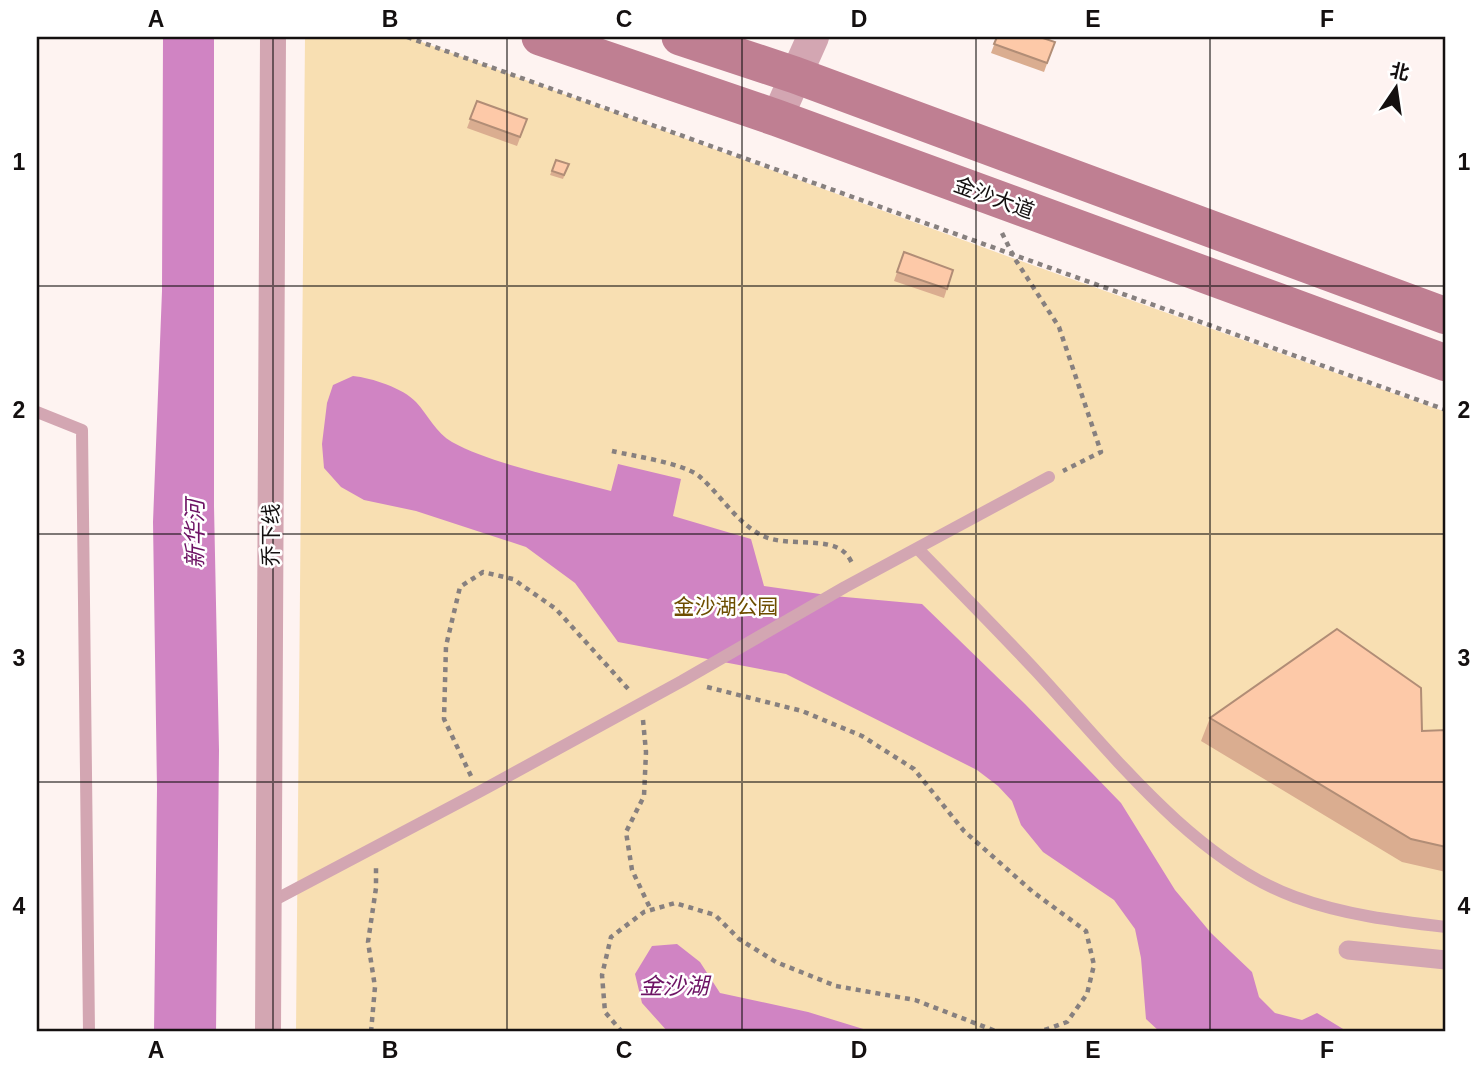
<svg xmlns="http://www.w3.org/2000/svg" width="1483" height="1069" viewBox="0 0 1483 1069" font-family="Helvetica,'Noto Sans SC',sans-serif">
<rect width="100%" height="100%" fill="#fef3f1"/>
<!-- green -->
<polygon fill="#f8dfb2" points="305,37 408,37 1015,259 1446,412 1446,1032 296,1032"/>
<!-- water -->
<g fill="#d084c3">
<polygon points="163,37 214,37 214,506 219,750 216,1032 154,1032 157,789 153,522 162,291"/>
<path d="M353 376C372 378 403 388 416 402 428 415 436 433 452 442 494 465 563 478 611 491L618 464 681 479 673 516 751 539 764 586 834 596 922 604 1025 704 1121 803 1175 890 1211 933 1252 972 1259 997 1275 1013 1302 1020 1317 1013 1348 1032H1160L1146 1019 1141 958 1135 929 1114 900 1043 852 1021 825 1012 801 998 786 977 770 786 674 618 642 575 583 526 547 416 511 364 500 341 487 324 468 322 444 327 403 333 385Z"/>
<polygon points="677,944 700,962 720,993 808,1012 873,1032 668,1032 642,1003 635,974 652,946"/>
</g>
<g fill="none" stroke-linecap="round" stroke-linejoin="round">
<!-- path -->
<g stroke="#87807f" stroke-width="4.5" stroke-dasharray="5 5" stroke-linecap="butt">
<polyline points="407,37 1446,410"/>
<polyline points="1002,233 1015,259 1059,327 1101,452 1063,471"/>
<path d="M612 451C633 456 683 463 699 476 720 494 736 522 761 535 785 548 826 536 844 552 848 555 851 561 853 565"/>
<polyline points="707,687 802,711 862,736 914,769 964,831 1033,892 1086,931 1094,965 1087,994 1067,1022 1039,1032 1028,1032"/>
<polyline points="643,720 646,752 644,796 626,832 632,870 651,910"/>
<polyline points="471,776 444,719 446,646 460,587 483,572 513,579 556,609 630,691"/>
<polyline points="371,1032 375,987 368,942 376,888 376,867"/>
<polyline points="622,1032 605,1012 602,975 611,937 644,912 675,903 715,915 739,939 776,962 836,986 915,1000 998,1032"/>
</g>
<!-- service -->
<g stroke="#d3a6b2" stroke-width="12">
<polyline points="37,412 82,430 89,1032"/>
<path d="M918 549C958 590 998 630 1037 672 1109 750 1193 860 1295 897 1344 915 1395 921 1446 927"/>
<polyline points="269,903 479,792 682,681 845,587 1049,477"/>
</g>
<!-- pedestrian -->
<polyline stroke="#d3a6b2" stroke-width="19" points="1348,950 1446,960"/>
<!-- minor -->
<polyline stroke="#d3a6b2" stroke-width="26" points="268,1032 273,37"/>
<!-- tertiary -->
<polyline stroke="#d3a6b2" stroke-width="32" points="777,118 813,37"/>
<!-- secondary -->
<g stroke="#bf7f92" stroke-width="37">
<polyline points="540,37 777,118 1446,363"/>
<polyline points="680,37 795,75 1446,316"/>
</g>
</g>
<!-- wall -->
<g fill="#daad90">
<polygon points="997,37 1055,42 1044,72 991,53"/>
<polygon points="477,101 527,119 517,146 467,128"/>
<polygon points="556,160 569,164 563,179 550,175"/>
<polygon points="904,252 953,270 944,298 894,281"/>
<polygon points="1210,718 1422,731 1446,730 1446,872 1402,862 1201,741"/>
</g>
<!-- building -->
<g fill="#fdc9a8" stroke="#b18d76" stroke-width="2">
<polygon points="997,37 1040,37 1055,42 1047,63 994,44"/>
<polygon points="477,101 527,119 520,137 470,119"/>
<polygon points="556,160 569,164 564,175 552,171"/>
<polygon points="904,252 953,270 947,289 897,272"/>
<polygon points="1337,629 1421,688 1422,731 1446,730 1446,847 1411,839 1210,718"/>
</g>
<!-- grid -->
<path fill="none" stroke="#141010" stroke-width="2" stroke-opacity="0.55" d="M273 37V1032M507 37V1032M742 37V1032M976 37V1032M1210 37V1032M37 286H1446M37 534H1446M37 782H1446"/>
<g text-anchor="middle" stroke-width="5" stroke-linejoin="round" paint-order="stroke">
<!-- street labels -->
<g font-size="21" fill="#141010" stroke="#fff">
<text transform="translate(994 198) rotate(20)" y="7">金沙大道</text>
<text transform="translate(271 535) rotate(-90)" y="7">乔下线</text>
</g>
<!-- park labels -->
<g font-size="21" fill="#6d4d00" stroke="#fff">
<text x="726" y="614">金沙湖公园</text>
</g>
<!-- water labels -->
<g font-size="23" font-style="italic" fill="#6d1364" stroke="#fff">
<text transform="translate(195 534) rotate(-90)" y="8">新华河</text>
<text x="674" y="994">金沙湖</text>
</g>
</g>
<!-- border -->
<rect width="1483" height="1069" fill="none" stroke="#ffffff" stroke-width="77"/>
<!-- north arrow -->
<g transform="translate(1396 88) rotate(13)" stroke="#ffffff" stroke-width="5" paint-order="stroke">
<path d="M0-5L12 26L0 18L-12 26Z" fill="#141010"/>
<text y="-10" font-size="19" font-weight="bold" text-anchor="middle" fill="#141010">北</text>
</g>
<rect x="38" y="38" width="1406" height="992" fill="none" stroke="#141010" stroke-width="2.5"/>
<g font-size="23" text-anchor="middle" font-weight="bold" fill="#141010">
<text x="156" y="27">A</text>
<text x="390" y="27">B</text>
<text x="624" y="27">C</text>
<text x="859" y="27">D</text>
<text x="1093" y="27">E</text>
<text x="1327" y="27">F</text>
<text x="19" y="170">1</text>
<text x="1464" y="170">1</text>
<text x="19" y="418">2</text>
<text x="1464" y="418">2</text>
<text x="19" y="666">3</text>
<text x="1464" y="666">3</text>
<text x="19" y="914">4</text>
<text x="1464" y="914">4</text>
<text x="156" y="1058">A</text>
<text x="390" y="1058">B</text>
<text x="624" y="1058">C</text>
<text x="859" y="1058">D</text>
<text x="1093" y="1058">E</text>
<text x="1327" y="1058">F</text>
</g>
</svg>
